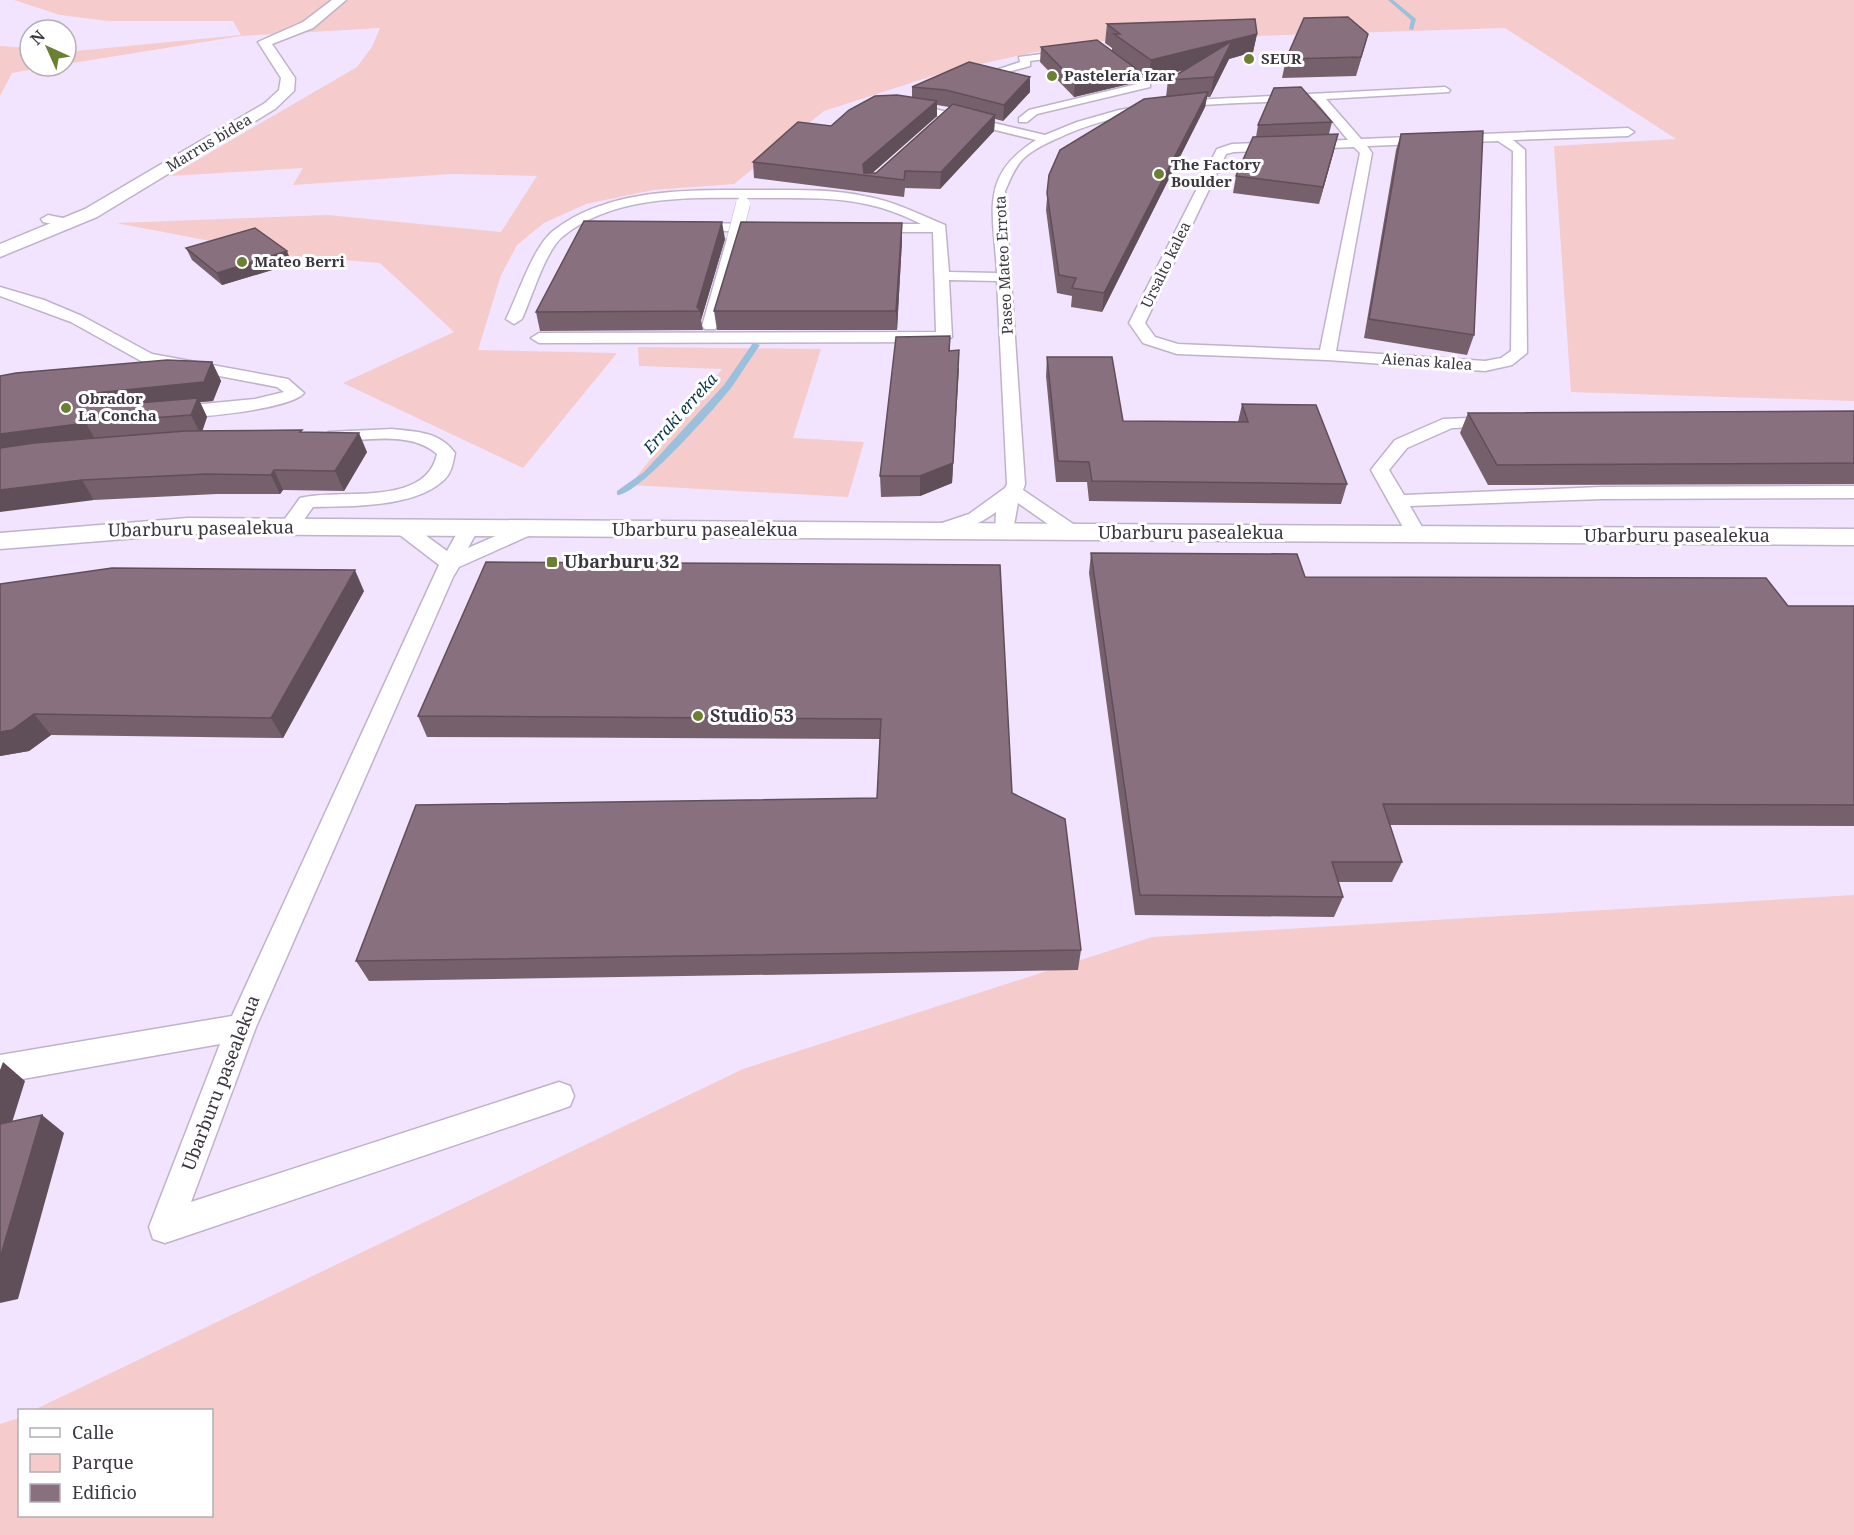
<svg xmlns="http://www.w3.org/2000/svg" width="1854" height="1535" viewBox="0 0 1854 1535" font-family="'Noto Serif',serif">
<rect width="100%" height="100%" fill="#f2e4ff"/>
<!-- green -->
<g fill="#f5cbcb">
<polygon points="14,0 1854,0 1854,401 1571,392 1554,146 1676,139 1505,28 1104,41 1035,52 945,72 824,111 734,184 653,190 586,204 544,223 517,245 501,275 478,350 617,353 523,468 343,383 454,332 380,263 284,255 116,223 328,215 501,232 537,176 452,174 293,185 303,168 170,176 357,67 372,47 380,28 241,36 66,64 66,52 241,35 233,21 108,21 60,15"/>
<polygon points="0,46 30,48 30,66 52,66 12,73 0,96"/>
<polygon points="638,347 821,349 793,438 864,442 848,497 630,485 722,369 639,366"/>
<polygon points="1854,895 1854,1535 0,1535 0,1424 19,1418 20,1516 212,1516 212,1410 34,1410 743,1069 1152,937"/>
</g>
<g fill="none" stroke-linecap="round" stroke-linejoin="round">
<!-- stream -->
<g fill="#99c1de" fill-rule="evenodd">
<polygon points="1388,0 1393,0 1416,19 1413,30 1409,29 1411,20"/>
<path d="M753 343 760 345C750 359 741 374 731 388 716 407 637 497 617 495V491L644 472 724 385Z"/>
</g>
<defs>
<g id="lane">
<polygon points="1072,50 1077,53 1076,55 1030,61 1030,66 989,77 984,74 1020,62 1019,57"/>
<polygon points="1108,54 1150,83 1150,87 1037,114 1027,122 1019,122 1019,118 1029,110 1137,84 1104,59 1103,57"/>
<path d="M1445 87 1450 90 1449 92 1326 99 1361 139 1628 128 1634 132 1628 136 1513 140 1525 150 1527 353 1512 365 1485 371 1327 360 1177 354 1143 343 1129 323 1217 149 1232 144 1348 140 1315 100C1231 104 1144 101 1067 134 1052 141 1034 148 1023 159 1014 168 1010 180 1005 191L1025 484 1023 490 1079 528 1082 532 1079 536H1065L1018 503 1012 536H998L995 532 996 512C979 525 958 532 937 537L927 531 930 527 969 514 1005 488 1007 484 997 281 949 280 952 337 944 342 539 343 531 338 539 333 936 332 933 232H870L863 228 870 224H921C904 215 885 208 866 204 833 197 799 198 765 198 700 198 616 192 562 237 545 252 532 297 522 319L514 324 506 319C518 295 533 247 553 231 610 186 696 190 764 190 797 190 831 189 864 196 894 201 918 214 945 225L949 272 997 273C994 213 978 176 1036 140L901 107 899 105 905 102 1045 135 1077 122 1119 110 1173 101ZM1498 141 1513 151 1511 351 1501 358 1485 361 1336 351 1372 153 1367 146ZM1354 147 1360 153 1320 350 1178 344 1155 337 1145 323 1226 154 1234 152Z"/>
<polygon points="48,215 73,220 75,223 68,227 43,222 41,219"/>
<polygon points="690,223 763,224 770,228 763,232 685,230 685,224"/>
<polygon points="734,235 741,239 718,326 715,329 705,329 702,326 727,239"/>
<path d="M0 287 44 300 82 316 152 354 288 379 304 393C292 409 185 421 165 416L162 412 171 407 255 399 284 392 277 387 141 361 71 322 0 296Z"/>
<polygon points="1496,417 1505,422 1502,426 1452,428 1407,448 1389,470 1404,495 1602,487 1854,486 1854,498 1602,499 1410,506 1426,534 1423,538 1409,538 1371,470 1374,466 1395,440 1443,419"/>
<path d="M392 429C416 432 439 431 455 453 453 462 452 472 445 479 416 508 351 506 313 507L296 531H282L279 527 300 498C339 488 426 508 437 454 410 430 363 441 329 442L320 437 329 432Z"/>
<polygon points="403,522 410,524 447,551 462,524 469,522 479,528 468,548 521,525 528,523 538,529 535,533 459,567 453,577 256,1027 191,1202 559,1082 570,1086 574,1096 570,1106 559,1110 165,1243 153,1239 149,1227 220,1044 0,1083 0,1055 232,1016 439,565 396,532 393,528"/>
</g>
<g id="street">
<polygon points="332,0 346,0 313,28 272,44 295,78 294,91 275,109 97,217 0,257 0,244 85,209 265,103 279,90 281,78 258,42 303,22"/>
<polygon points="188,518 1854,529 1854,545 188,534 0,549 0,533"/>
</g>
</defs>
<!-- lane casing -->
<use href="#lane" stroke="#bfb2cb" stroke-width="3"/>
<!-- street casing -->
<use href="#street" stroke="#bfb2cb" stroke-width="3"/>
<!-- lane -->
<use href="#lane" fill="#fff" fill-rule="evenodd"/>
<!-- street -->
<use href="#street" fill="#fff" fill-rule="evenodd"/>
<defs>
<polyline id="lane-bridge" points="734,239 743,204"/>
</defs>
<!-- lane-bridge casing -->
<use href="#lane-bridge" stroke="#bfb2cb" stroke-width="15" stroke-linecap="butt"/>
<!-- lane-bridge -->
<use href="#lane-bridge" stroke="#fff" stroke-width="14"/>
</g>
<!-- wall -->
<g fill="#76606c" fill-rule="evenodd">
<polygon points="1107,24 1257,34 1253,52 1229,59 1210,97 1207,97 1205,107 1102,312 1071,307 1072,296 1057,293 1046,210 1049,175 1166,97 1168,80 1185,70 1148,79 1134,69 1133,83 1074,97 1040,62 1041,47 1112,51 1112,48 1105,43"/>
<polygon points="1368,34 1356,76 1282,78 1286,59"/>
<path d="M1030 77V92L1003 121 995 119 994 131 940 189 905 188 904 197 754 178 753 162 831 126 912 97V87ZM937 105 949 107 876 173H872L937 116Z"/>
<polygon points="1332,122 1329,134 1334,150 1319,204 1233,193 1236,176 1256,137 1258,125"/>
<polygon points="1401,134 1474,335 1467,355 1364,338 1396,150"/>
<polygon points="725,239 701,320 703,330 540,331 536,312"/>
<polygon points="902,240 897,330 717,330 714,311"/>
<polygon points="186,248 292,264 222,285 192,260"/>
<polygon points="950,336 950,351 959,369 952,483 920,496 881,497 880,476"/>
<polygon points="1047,357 1123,421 1238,422 1242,404 1347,484 1341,504 1089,501 1087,482 1056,482 1046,376"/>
<polygon points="212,362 221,381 213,401 200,402 207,417 202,431 303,432 367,452 344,491 283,490 280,494 217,494 94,500 0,376"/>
<polygon points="1854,411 1854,484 1488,485 1460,433 1468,413"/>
<polygon points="1091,553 1305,577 1788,606 1854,606 1854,826 1390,825 1402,862 1392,882 1338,882 1343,897 1334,917 1135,915 1089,573"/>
<polygon points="1000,565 1012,793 1081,950 1078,970 369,981 356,961 877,798 880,739 427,737 418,716"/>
<polygon points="0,584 364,591 283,738 51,735 29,751 0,756"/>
</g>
<!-- shaded-wall -->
<g fill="#604e58">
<polygon points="1257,34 1253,52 1229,59 1210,97 1214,77 1222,60 1148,79 1151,60"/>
<polygon points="1368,34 1363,52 1356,76 1361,57"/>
<polygon points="1135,68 1133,83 1074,97 1075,82"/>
<polygon points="1030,77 1030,92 1003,121 1004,105"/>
<polygon points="1208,92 1205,107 1102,312 1104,293"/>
<polygon points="937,101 937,116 869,176 863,175 863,164"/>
<polygon points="995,115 994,131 940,189 941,172"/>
<polygon points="1338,134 1334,150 1319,204 1323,187"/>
<polygon points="722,222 725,239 701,320 700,311 697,307"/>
<polygon points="902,223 902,240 897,330 896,311"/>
<polygon points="287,251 292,264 222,285 217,273"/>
<polygon points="959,350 952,483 920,496 920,476"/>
<polygon points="212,362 221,381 213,401 200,402 207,417 201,435 191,415 106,412 90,399 95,393"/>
<polygon points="86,423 97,443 0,455 0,434"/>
<polygon points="359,433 367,452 344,491 335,471"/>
<polygon points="274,470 283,490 280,494 271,475"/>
<polygon points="82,480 94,500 0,512 0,490"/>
<polygon points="355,570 364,591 283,738 271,718"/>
<polygon points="34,714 51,735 29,751 0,756 0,732"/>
<polygon points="3,1062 25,1081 5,1145 0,1142 0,1070"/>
<polygon points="42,1115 64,1133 18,1299 0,1303 0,1258"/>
</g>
<!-- building -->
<g fill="#89707e" stroke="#604e58" stroke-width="1.5">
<polygon points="1348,17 1368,34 1361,57 1286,59 1304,18"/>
<polygon points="1255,19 1257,34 1151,60 1114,34 1120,34 1107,24"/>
<polygon points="1097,40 1135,68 1075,82 1041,47"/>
<polygon points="1232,41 1214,77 1168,80"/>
<polygon points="969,62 1030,77 1004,105 946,90 912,87"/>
<polygon points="1301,87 1332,122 1258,125 1274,88"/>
<polygon points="1208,92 1104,293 1072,288 1076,278 1059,275 1047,193 1049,175 1060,150 1144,99"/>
<polygon points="897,95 937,101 863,164 864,173 876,173 953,104 995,115 941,172 905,171 904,180 753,162 798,122 831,126 849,110 875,96"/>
<polygon points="1483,131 1474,335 1369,319 1401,134"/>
<polygon points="1338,134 1323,187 1236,176 1253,137"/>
<polygon points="584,221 722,222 697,307 700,311 536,312"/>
<polygon points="741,222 902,223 896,311 714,311"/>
<polygon points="255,228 287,251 217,273 186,248"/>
<polygon points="950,336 949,351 959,350 953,463 920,476 880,476 896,337"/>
<polygon points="1047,357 1112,357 1123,421 1248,422 1242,404 1316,405 1347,484 1092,481 1089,462 1058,461"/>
<polygon points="167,360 212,362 204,382 95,393 90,399 101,406 198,398 191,415 86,423 0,434 0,376 16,373"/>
<polygon points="1854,411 1854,463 1497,465 1468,413"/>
<polygon points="302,430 300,432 359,433 335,471 274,470 271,475 206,474 82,480 0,490 0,448 34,443 185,431"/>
<polygon points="1091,553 1297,554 1305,577 1766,578 1788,606 1854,606 1854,805 1383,804 1402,862 1332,862 1343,897 1140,895"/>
<polygon points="486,562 1000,565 1012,793 1065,819 1081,950 356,961 416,805 877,798 881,719 418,716"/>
<polygon points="112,568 355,570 271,718 34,714 12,730 0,732 0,584"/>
<polygon points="42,1115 0,1258 0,1124"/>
</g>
<!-- markers -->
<g fill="#6c8031" stroke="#fff" stroke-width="2">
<circle cx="1249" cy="59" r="6"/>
<circle cx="1052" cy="76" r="6"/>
<circle cx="1159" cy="174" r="6"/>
<circle cx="242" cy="262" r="6"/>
<circle cx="66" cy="408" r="6"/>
<rect x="546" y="556" width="12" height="12" rx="3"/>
<circle cx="698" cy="716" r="6"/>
</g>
<g text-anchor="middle" stroke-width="6" stroke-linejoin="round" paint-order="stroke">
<!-- far-poi labels -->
<g font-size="15" font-weight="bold" fill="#3b3640" stroke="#fff" text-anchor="start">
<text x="1261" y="64">SEUR</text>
<text x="1064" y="81">Pastelería Izar</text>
<text x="1171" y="170">The Factory<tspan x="1171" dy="17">Boulder</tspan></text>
<text x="254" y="267">Mateo Berri</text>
<text x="78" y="404">Obrador<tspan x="78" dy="17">La Concha</tspan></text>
</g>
<!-- far-street labels -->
<g font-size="15" fill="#3b3640" stroke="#fff">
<text transform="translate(209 143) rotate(-31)" y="5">Marrus bidea</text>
<text transform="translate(1004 265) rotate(-93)" y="5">Paseo Mateo Errota</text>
<text transform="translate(1166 265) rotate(-64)" y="5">Ursalto kalea</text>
<text transform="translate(1427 362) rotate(4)" y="5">Aienas kalea</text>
</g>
<!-- far-water labels -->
<g font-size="16" font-style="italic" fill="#00334f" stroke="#fff">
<text transform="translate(680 413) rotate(-48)" y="6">Erraki erreka</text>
</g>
<!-- street labels -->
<g font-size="18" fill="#3b3640" stroke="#fff">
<text transform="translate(201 529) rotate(-1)" y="6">Ubarburu pasealekua</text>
<text x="705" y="536">Ubarburu pasealekua</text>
<text x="1191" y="539">Ubarburu pasealekua</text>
<text x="1677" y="542">Ubarburu pasealekua</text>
<text transform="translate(221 1083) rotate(-69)" y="6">Ubarburu pasealekua</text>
</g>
<!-- poi labels -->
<g font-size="18" font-weight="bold" fill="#3b3640" stroke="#fff" text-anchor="start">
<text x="564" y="568">Ubarburu 32</text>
<text x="710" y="722">Studio 53</text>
</g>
</g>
<!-- legend -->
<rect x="18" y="1409" width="195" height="108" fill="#ffffff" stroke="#b1afb3" stroke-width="1.5"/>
<rect x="30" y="1428" width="30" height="9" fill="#ffffff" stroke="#b1afb3" stroke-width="1.5"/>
<text x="72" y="1439" font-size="18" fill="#3b3640">Calle</text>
<rect x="30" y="1454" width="30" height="18" fill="#f5cbcb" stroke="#b1afb3" stroke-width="1.5"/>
<text x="72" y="1469" font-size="18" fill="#3b3640">Parque</text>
<rect x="30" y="1484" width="30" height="18" fill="#89707e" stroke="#b1afb3" stroke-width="1.5"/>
<text x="72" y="1499" font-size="18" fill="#3b3640">Edificio</text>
<!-- north arrow -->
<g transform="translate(48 48) rotate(315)"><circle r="28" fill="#ffffff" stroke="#b1afb3" stroke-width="1.5"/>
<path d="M0-4.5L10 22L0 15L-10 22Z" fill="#6c8031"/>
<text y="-9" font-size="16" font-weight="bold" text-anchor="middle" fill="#3b3640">N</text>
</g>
</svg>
